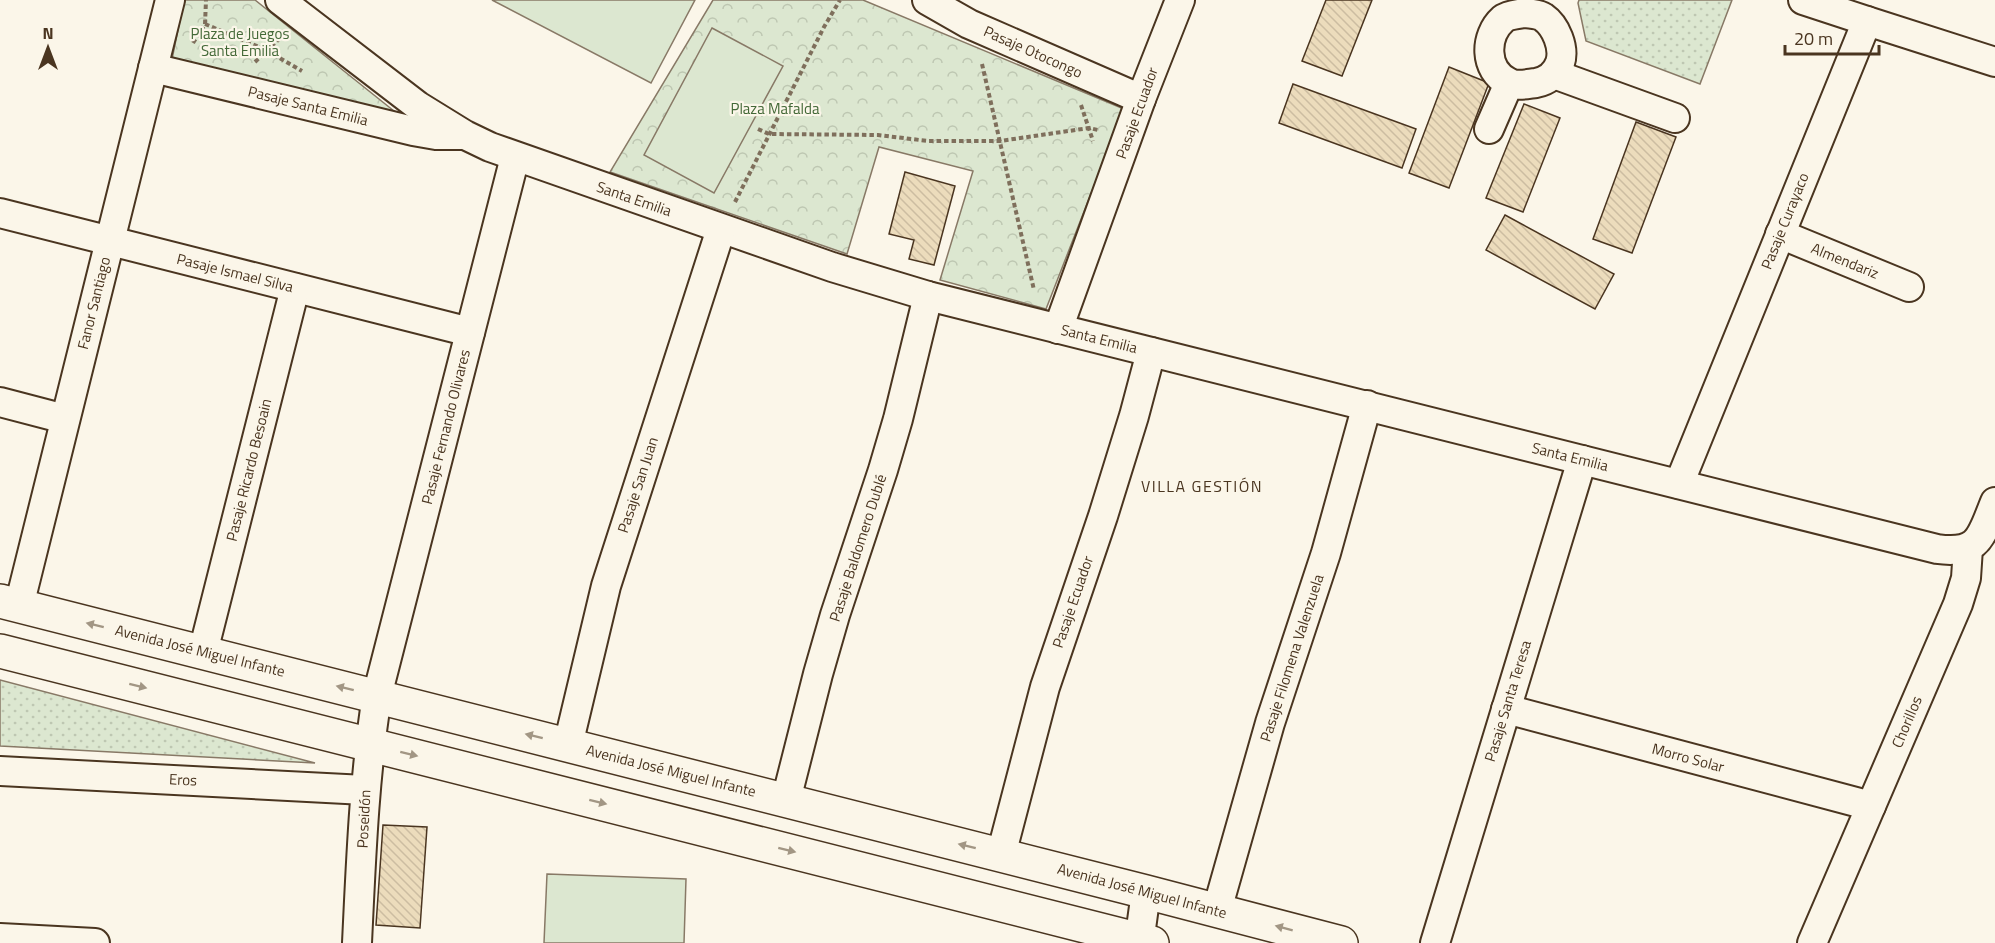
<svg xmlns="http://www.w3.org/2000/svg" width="1995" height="943" viewBox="0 0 1995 943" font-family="'Titillium Web',sans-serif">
<defs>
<pattern id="grass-dots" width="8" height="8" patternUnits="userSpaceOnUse" patternTransform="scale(1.5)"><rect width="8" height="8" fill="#dce7d0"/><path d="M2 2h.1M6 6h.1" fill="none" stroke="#bec7b2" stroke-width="1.8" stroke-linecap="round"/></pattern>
<pattern id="park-crowns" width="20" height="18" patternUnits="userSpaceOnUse" patternTransform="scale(1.5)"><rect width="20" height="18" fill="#dce7d0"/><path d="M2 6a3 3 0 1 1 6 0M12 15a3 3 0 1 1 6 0" fill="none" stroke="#bec7b2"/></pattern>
<pattern id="building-back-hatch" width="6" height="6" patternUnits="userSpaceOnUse" patternTransform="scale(1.5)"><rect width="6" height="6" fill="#ecdcbc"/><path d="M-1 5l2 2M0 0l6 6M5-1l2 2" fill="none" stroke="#ccbda1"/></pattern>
</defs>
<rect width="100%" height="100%" fill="#fbf6e9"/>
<!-- grass -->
<g fill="url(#grass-dots)" stroke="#887966" stroke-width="1.5">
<polygon points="1579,0 1732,0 1700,84 1586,41 1578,3"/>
<polygon points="0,680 315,763 0,746"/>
</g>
<!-- park -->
<g fill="url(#park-crowns)" stroke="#887966" stroke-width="1.5">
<polygon points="184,0 255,0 414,127 170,69"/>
<polygon points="713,0 863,0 1124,109 1046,309 940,280 973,171 879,147 847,254 610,172"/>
</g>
<!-- pitch -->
<g fill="#dce7d0" stroke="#887966" stroke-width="1.5">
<polygon points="492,0 695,0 651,83"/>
<polygon points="712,28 783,66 714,193 644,155"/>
<polygon points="547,874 686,879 684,943 544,943"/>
</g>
<!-- building -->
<g fill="url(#building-back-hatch)" stroke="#4a3520" stroke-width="1.5">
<polygon points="1326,0 1372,0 1342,76 1302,61"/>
<polygon points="1449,67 1489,83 1449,188 1409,173"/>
<polygon points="1293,84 1416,129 1402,168 1279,123"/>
<polygon points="1524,104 1560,118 1523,212 1486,198"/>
<polygon points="1636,122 1676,137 1632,253 1593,239"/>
<polygon points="905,172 955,186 934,265 909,259 914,240 889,234"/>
<polygon points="1505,215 1614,274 1595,309 1486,250"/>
<polygon points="383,825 427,827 420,928 376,925"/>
</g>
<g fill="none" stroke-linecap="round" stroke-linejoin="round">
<defs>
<g id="street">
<path d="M280 0 418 106 465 135 490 147 832 267 928 296 1937 549C1980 555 1981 536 1995 502"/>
<polyline points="927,0 969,24 1141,99"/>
<path d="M1525 13C1531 14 1539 14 1543 17 1556 26 1565 48 1560 63 1556 74 1547 81 1536 83 1527 84 1516 87 1508 82 1484 70 1484 36 1503 19 1508 15 1519 14 1525 13Z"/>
<polyline points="1867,21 1995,62"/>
<polyline points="153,68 413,131 436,135 461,135"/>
<polyline points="1554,74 1675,118"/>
<polyline points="1489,129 1509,83"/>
<polyline points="0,213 470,332"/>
<polyline points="1780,234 1909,287"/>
<polyline points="1058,329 1141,99 1180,0"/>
<polyline points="0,402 65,419"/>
<polyline points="1679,484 1867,21 1803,0"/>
<polyline points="19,606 170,0"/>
<polyline points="203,652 295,288"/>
<polyline points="1506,709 1871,806"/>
<polyline points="568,745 606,586 721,229"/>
<polyline points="0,771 365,790"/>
<polyline points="786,800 818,674 835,615 883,470 898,419 928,296"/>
<polyline points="1001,855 1045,687 1103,516 1134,416 1151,352"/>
<polyline points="1217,910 1270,723 1326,553 1367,405"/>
<polyline points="0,938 95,943"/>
<path d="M357 943C361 860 364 778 377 696L515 157"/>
<polyline points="1139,943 1146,892"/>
<polyline points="1435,943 1582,460"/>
<polyline points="1812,943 1958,604 1966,578 1968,548"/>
</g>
<g id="secondary">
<polyline points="0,601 1146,892 1341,943"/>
<polyline points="0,651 1152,943"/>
</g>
</defs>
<!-- street casing -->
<use href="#street" stroke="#4a3520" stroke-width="32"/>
<!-- secondary casing -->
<use href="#secondary" stroke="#4a3520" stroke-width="36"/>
<!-- path -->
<g stroke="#7f6f5c" stroke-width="4" stroke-dasharray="4.5 3" stroke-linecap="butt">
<polyline points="205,24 206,0"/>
<polyline points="193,43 205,24 266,50 302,71"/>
<polyline points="255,62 280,38"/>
<polyline points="982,64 1034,290"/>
<polyline points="1081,105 1093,141"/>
<polyline points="758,129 769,134 878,135 928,141 1000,141 1089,128 1098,130"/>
<polyline points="735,202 824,27 840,0"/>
</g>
<!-- street -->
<use href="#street" stroke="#fbf6e9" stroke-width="28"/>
<!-- secondary -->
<use href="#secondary" stroke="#fbf6e9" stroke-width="33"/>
</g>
<!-- one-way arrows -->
<defs><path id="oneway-solid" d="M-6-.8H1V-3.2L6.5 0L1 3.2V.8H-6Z" transform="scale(1.5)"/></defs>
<g fill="#a29684">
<use href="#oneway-solid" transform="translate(95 625) rotate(-166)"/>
<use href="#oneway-solid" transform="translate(138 686) rotate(14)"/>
<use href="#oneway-solid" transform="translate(345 688) rotate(-166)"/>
<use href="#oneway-solid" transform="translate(534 736) rotate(-166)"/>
<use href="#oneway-solid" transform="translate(409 754) rotate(14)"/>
<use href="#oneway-solid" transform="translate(598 802) rotate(14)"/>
<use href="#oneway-solid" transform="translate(967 846) rotate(-166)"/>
<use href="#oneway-solid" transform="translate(787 850) rotate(14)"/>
<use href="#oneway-solid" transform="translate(1284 928) rotate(-165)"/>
</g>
<g text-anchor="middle" stroke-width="4.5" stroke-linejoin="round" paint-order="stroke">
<!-- park labels -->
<g font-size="15" fill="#436837" stroke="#fbf6e9">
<text x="240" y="39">Plaza de Juegos<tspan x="240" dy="17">Santa Emilia</tspan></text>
<text x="775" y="114">Plaza Mafalda</text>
</g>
<!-- street labels -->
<g font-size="15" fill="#4a3520" stroke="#fbf6e9">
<text transform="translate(1033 52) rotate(24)" y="5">Pasaje Otocongo</text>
<text transform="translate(308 106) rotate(14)" y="5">Pasaje Santa Emilia</text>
<text transform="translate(1137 113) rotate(-70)" y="5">Pasaje Ecuador</text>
<text transform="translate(634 199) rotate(19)" y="5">Santa Emilia</text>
<text transform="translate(1785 221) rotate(-68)" y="5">Pasaje Curayaco</text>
<text transform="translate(1845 261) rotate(22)" y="5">Almendariz</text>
<text transform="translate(235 273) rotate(14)" y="5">Pasaje Ismael Silva</text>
<text transform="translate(94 303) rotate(-76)" y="5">Fanor Santiago</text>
<text transform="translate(1099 339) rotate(14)" y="5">Santa Emilia</text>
<text transform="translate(446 427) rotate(-76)" y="5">Pasaje Fernando Olivares</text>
<text transform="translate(1570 457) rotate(14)" y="5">Santa Emilia</text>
<text transform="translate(249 470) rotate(-76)" y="5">Pasaje Ricardo Besoain</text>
<text transform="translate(638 485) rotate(-72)" y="5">Pasaje San Juan</text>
<text transform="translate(858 548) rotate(-72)" y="5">Pasaje Baldomero Dublé</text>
<text transform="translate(1073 602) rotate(-71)" y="5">Pasaje Ecuador</text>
<text transform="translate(200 651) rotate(14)" y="5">Avenida José Miguel Infante</text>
<text transform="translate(1292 658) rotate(-72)" y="5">Pasaje Filomena Valenzuela</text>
<text transform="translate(1508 701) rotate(-73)" y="5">Pasaje Santa Teresa</text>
<text transform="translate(1907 722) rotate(-67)" y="5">Chorillos</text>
<text transform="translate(1688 758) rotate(15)" y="5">Morro Solar</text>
<text transform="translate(671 771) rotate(14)" y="5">Avenida José Miguel Infante</text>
<text transform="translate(183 780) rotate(3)" y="5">Eros</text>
<text transform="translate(364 819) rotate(-87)" y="5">Poseidón</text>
<text transform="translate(1142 891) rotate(15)" y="5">Avenida José Miguel Infante</text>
</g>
<!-- neighbourhood labels -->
<g font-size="16" letter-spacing="1.5" fill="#4a3520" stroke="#fbf6e9">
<text x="1202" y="492">VILLA GESTIÓN</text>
</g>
</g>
<!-- north arrow -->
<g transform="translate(48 48)" stroke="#fbf6e9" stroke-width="4.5" paint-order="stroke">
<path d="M0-4.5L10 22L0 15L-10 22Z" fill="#4a3520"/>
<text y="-9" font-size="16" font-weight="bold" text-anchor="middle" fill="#4a3520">N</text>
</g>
<!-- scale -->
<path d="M1785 45v9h94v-9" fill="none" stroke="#4a3520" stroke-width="3"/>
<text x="1794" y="45" font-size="18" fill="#4a3520" stroke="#fbf6e9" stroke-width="4.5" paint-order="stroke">20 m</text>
</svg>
